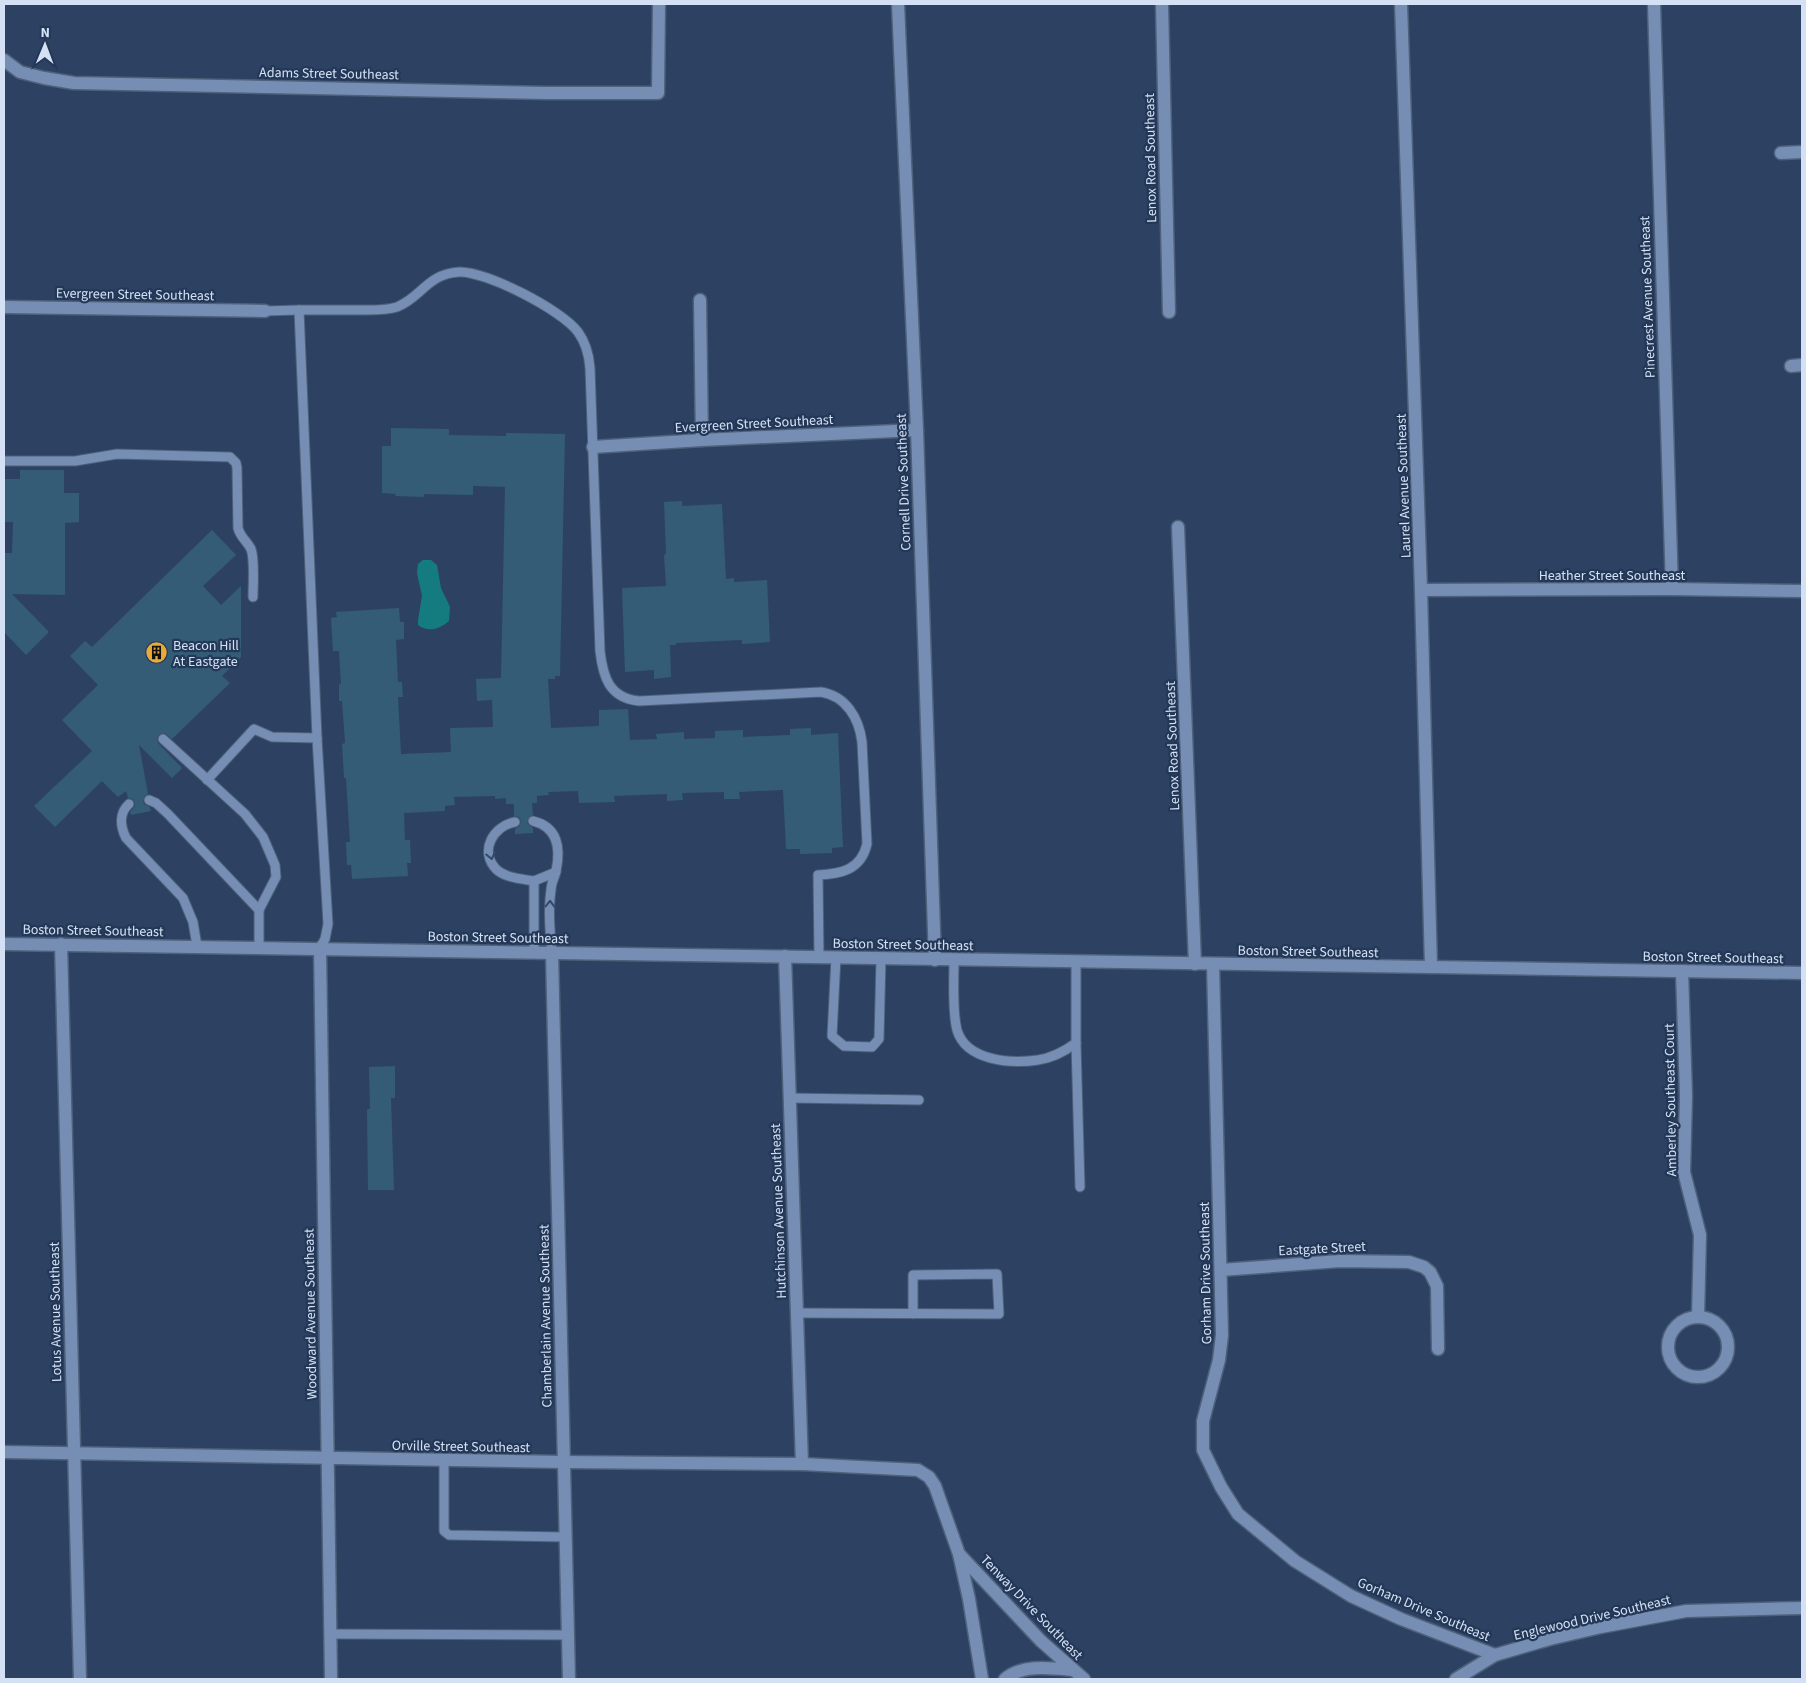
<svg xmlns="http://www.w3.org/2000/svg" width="1806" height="1683" viewBox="0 0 1806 1683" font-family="'Source Sans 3',sans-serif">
<rect width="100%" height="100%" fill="#2d4263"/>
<!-- water -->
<path fill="#147b7f" d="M423 560H431L437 565 441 588 450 607 449 621C440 629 428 633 418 625V620L422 596 417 573 418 564Z"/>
<!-- building -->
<g fill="#345c76">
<polygon points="391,428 449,429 449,435 506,436 506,433 565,434 560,676 555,676 555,679 548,679 551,728 599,726 599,710 628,709 630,740 657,739 656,734 684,732 684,739 715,738 715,731 743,730 743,737 790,735 790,729 811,728 811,735 838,733 843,847 832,848 832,853 800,854 800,849 786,849 783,790 739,792 740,799 724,799 724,792 682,793 683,800 667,801 667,794 614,796 615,802 579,803 578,791 548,792 549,795 537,796 537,803 532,803 533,815 529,817 527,822 529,825 533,828 533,833 515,834 515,829 520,826 521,821 519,817 514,816 514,804 506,804 506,798 495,799 495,796 454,797 455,805 445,806 445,811 404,813 405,840 410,840 411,863 407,863 408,876 352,879 351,865 347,865 346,842 350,842 346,778 344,778 342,744 345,743 342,701 339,701 339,684 341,684 339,651 333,651 331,618 337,617 336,612 399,608 400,622 404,622 404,639 396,640 398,682 402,682 403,697 398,697 401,754 451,752 450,728 493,727 492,700 477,701 476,679 501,678 505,487 473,486 473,495 424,494 424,497 395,496 396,494 382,493 382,446 391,446"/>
<polygon points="20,470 64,470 64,493 79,493 79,522 65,523 65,595 12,594 49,632 26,655 4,632 4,553 12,553 13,522 4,522 4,479 20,479"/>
<polygon points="682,501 682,506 722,504 726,579 734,578 734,582 767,580 770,642 742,644 742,640 676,643 676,645 670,645 671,677 654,679 654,670 625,672 622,588 666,586 664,555 666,554 664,502"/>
<polygon points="212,530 236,555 203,586 221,605 241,586 241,657 222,676 230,683 172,739 165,733 158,735 157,738 158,743 182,768 172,778 139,745 148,794 144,797 143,801 144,804 150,807 151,811 131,815 130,812 135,806 135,803 133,799 128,798 126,791 118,797 102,781 55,827 34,806 92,751 62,720 98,685 70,656 85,641 92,647"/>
<polygon points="395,1066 395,1098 391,1098 394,1190 368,1190 367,1109 370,1109 369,1067"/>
</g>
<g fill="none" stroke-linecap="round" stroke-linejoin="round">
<defs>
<g id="lane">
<polyline points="265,311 299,310"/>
<path d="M4 461H75L117 454 230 457 236 463 237 468 238 528C240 537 247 541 251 549 255 560 253 584 253 597"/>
<polyline points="163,739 245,814 263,837 275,865 276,877 259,910"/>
<polyline points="207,780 254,729 272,737 317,738"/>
<polyline points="149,800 156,803 168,814 259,910 259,947"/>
<path d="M129 804C119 813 120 826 126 838L183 898 193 922 197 946"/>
<path d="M533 821C558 827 561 848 556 871 555 877 551 883 551 890 548 910 550 932 552 953"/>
<path d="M515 822C493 826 479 851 496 869 505 878 522 879 534 881V952"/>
<polyline points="534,881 556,872"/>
<path d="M320 948 325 939 328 924 317 738 299 310C318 310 337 310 356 310 370 310 384 311 397 307 422 297 427 274 459 272 486 271 562 310 578 332 586 343 589 355 590 368L600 651C603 677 609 698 639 701L821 692C846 696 859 718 862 742L867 844C861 870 841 874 818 875L819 957"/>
<polyline points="836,957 832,1036 844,1046 872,1047 879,1039 881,958"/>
<path d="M954 960C954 980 952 1011 957 1030 966 1061 1011 1064 1038 1060 1052 1058 1065 1051 1076 1043V962"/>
<polyline points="1076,1043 1080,1187"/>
<polyline points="789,1098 919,1100"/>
<polyline points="797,1313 999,1314 997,1274 913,1275 913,1314"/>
<polyline points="444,1460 444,1531 449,1535 565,1537"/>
<polyline points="330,1634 568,1635"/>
</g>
<g id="street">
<polyline points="898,4 917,430 935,960"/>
<polyline points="1162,4 1169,312"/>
<polyline points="1401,4 1421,590 1431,967"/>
<polyline points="1654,4 1672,589"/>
<polyline points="4,60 20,72 44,78 74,83 548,93 658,93 659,4"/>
<polyline points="1781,153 1802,152"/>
<polyline points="700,300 702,440"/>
<polyline points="4,307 265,311"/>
<polyline points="1791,366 1802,365"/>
<polyline points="593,447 702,440 917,430"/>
<polyline points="1178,527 1195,964"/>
<polyline points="1421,590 1672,589 1802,591"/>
<polyline points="61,944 80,1679"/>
<polyline points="320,948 331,1679"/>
<polyline points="552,953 569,1679"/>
<polyline points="785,956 802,1464"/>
<polyline points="1213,964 1222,1335 1219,1360 1203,1421 1203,1450 1221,1487 1238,1514 1295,1561 1351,1596 1401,1619 1495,1655"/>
<polyline points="1682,971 1686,1096 1684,1172 1700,1235 1698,1317"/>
<polyline points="1221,1270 1340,1261 1409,1262 1424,1267 1430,1272 1437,1286 1438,1349"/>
<circle cx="1698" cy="1347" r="30"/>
<polyline points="4,1452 563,1462 802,1464 918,1470 929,1477 935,1486 959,1554 969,1599 982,1679"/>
<polyline points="959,1554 1041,1641 1084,1679"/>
<path d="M1005 1679C1022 1664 1051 1668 1072 1670"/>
<polyline points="1456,1679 1495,1655 1550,1639 1601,1627 1686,1611 1802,1608"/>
</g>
<polyline id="secondary" points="4,944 1802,973"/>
</defs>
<!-- lane casing -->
<use href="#lane" stroke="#4e607a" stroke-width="11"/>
<!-- street casing -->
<use href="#street" stroke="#4e607a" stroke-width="15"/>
<!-- secondary casing -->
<use href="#secondary" stroke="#4e607a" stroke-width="15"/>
<!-- lane -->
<use href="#lane" stroke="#768eb3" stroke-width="9"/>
<!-- street -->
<use href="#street" stroke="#768eb3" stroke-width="12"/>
<!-- secondary -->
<use href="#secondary" stroke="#768eb3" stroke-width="12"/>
</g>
<!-- one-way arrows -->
<defs><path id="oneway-chevron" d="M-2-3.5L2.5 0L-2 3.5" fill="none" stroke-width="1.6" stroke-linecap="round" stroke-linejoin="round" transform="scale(1.25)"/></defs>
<g stroke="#344869">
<use href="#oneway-chevron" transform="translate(491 856) rotate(77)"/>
<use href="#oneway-chevron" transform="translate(550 904) rotate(-89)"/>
</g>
<!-- icons -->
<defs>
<symbol id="building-disc" viewBox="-11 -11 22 22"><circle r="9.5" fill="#e8ab37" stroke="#233757"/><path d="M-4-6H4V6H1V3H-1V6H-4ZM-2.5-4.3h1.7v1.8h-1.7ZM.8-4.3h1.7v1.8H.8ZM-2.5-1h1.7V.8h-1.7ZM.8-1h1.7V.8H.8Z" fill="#111"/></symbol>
</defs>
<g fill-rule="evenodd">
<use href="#building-disc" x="144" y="640" width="25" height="25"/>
</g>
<g text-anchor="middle" stroke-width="4.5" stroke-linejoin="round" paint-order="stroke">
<!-- street labels -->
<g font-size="14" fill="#d4e1f5" stroke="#233757">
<text transform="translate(329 73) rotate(1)" y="5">Adams Street Southeast</text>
<text transform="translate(1150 158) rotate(-91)" y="5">Lenox Road Southeast</text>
<text transform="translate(135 294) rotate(1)" y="5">Evergreen Street Southeast</text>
<text transform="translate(1647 297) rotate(-92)" y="5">Pinecrest Avenue Southeast</text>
<text transform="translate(754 423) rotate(-3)" y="5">Evergreen Street Southeast</text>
<text transform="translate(903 482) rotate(-92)" y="5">Cornell Drive Southeast</text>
<text transform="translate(1403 486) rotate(-92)" y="5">Laurel Avenue Southeast</text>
<text x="1612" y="580">Heather Street Southeast</text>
<text transform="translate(1172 746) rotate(-92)" y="5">Lenox Road Southeast</text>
<text transform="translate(93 930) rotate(1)" y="5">Boston Street Southeast</text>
<text transform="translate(498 937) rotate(1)" y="5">Boston Street Southeast</text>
<text transform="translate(903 944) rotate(1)" y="5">Boston Street Southeast</text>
<text transform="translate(1308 951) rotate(1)" y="5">Boston Street Southeast</text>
<text transform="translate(1713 957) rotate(1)" y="5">Boston Street Southeast</text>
<text transform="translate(1670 1100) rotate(-91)" y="5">Amberley Southeast Court</text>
<text transform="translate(778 1211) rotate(-92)" y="5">Hutchinson Avenue Southeast</text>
<text transform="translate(1322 1248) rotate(-3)" y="5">Eastgate Street</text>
<text transform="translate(1205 1273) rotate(-91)" y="5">Gorham Drive Southeast</text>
<text transform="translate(55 1312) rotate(-91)" y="5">Lotus Avenue Southeast</text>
<text transform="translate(310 1314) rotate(-91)" y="5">Woodward Avenue Southeast</text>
<text transform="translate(545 1316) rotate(-91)" y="5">Chamberlain Avenue Southeast</text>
<text transform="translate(461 1446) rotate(1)" y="5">Orville Street Southeast</text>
<text transform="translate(1032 1607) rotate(46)" y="5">Tenway Drive Southeast</text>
<text transform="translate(1424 1609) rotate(23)" y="5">Gorham Drive Southeast</text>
<text transform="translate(1592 1617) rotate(-13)" y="5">Englewood Drive Southeast</text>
</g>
<!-- poi labels -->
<g font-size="14" fill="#d4e1f5" stroke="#233757" text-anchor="start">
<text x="173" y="650">Beacon Hill<tspan x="173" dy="16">At Eastgate</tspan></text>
</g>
</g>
<!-- border -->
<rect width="1806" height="1683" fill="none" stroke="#d4e1f5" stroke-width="10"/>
<!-- north arrow -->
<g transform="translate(45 45) rotate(1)" stroke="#233757" stroke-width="4" paint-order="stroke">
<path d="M0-4L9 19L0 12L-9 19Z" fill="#d4e1f5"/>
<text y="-8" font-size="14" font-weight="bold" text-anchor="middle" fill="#d4e1f5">N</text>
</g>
</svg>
